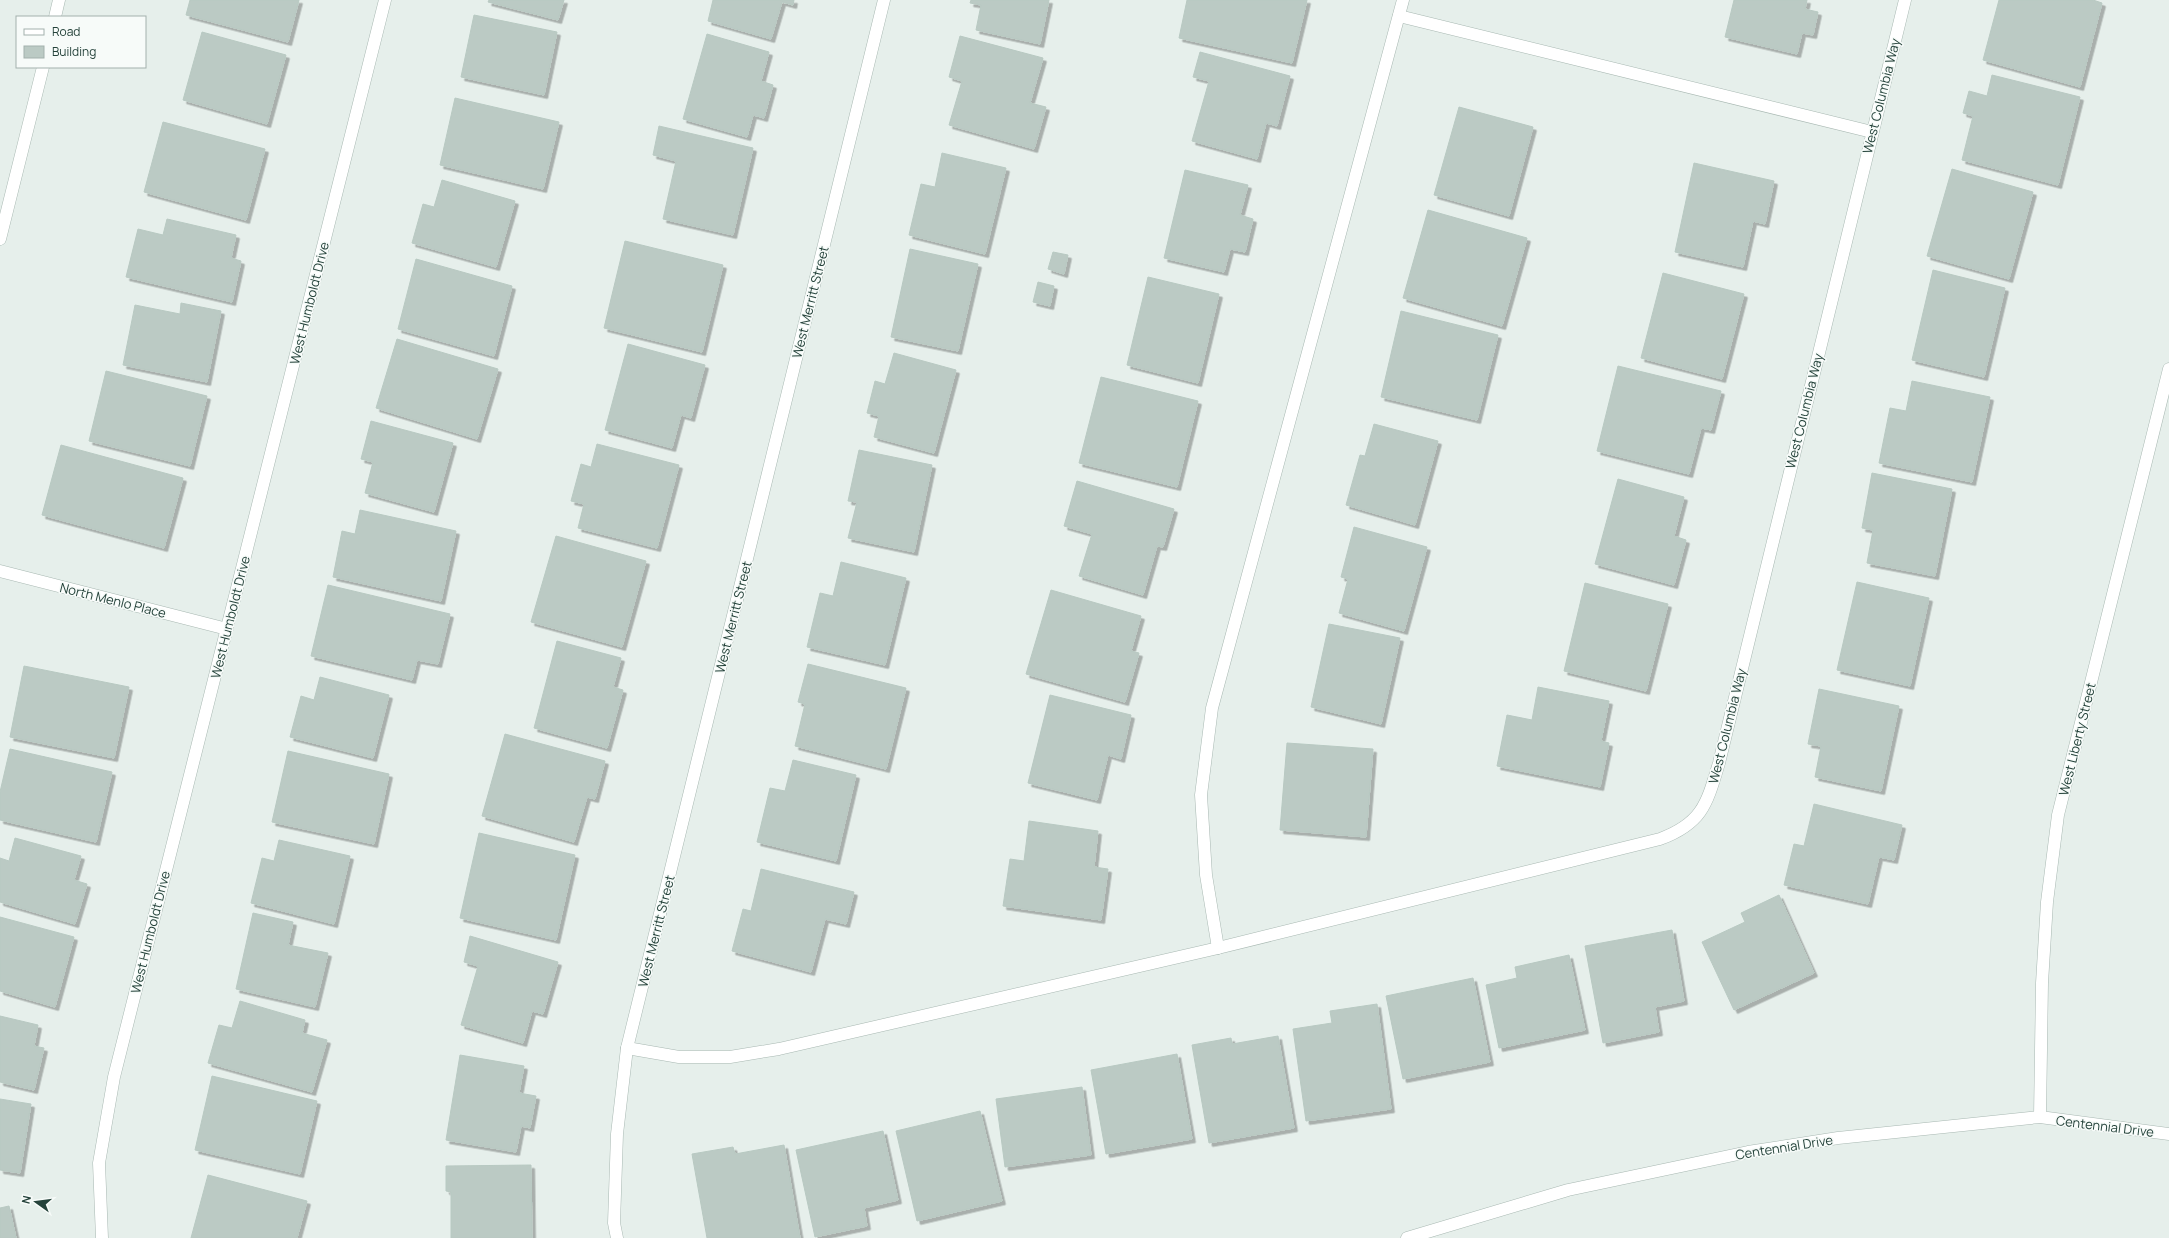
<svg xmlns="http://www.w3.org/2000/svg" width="2169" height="1238" viewBox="0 0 2169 1238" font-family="Manrope,sans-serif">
<defs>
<filter id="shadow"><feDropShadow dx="3.5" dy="3.5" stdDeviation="0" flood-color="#0004"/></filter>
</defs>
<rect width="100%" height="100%" fill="#e6efeb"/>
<!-- building -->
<g fill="#bbcac4" stroke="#b8c9c2" filter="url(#shadow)">
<polygon points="190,0 299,0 288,42 186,15"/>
<polygon points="489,0 564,0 558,20 488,2"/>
<polygon points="713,0 794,0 793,5 782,2 771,39 708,21"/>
<polygon points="971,0 1049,0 1040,44 976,30 981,5 970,3"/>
<polygon points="1187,0 1307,0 1292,63 1179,38"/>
<polygon points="1734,0 1807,0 1805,9 1818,12 1813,35 1802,33 1797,54 1725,37"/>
<polygon points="1999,0 2093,0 2102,3 2080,87 1983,60"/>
<polygon points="474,15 557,32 544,95 461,77"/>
<polygon points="202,32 286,55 267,124 183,100"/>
<polygon points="707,34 769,52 761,81 773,85 764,118 753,115 747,137 683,119"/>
<polygon points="960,36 1043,58 1030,103 1046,107 1034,149 949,125 962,81 949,77"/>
<polygon points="1200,52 1290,76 1277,126 1266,123 1257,159 1192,141 1209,81 1193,77"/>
<polygon points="1992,75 2080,97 2058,185 1962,160 1973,116 1963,113 1969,91 1987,96"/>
<polygon points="455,98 559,122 543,189 440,165"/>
<polygon points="1459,107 1533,127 1509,216 1434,195"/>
<polygon points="163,122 265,149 246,220 144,192"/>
<polygon points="659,126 753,148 733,235 663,219 676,161 653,155"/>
<polygon points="942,153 1006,168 985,254 909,235 921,184 935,187"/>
<polygon points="1694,163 1774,181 1765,224 1753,221 1743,267 1675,252"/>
<polygon points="1952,169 2033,192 2009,279 1927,256"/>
<polygon points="1185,170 1248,185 1240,215 1253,219 1245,252 1230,249 1224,272 1164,258"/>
<polygon points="442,180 515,201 496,267 412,243 423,204 434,207"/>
<polygon points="1428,210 1527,238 1502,326 1403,298"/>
<polygon points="167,219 236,235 231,258 241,261 232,302 126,277 138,229 163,235"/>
<polygon points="625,241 723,265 702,352 604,328"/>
<polygon points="910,249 978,264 958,351 891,337"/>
<polygon points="1053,252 1068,255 1064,274 1048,269"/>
<polygon points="416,259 512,286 494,356 398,329"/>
<polygon points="1933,270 2005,288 1984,377 1912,360"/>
<polygon points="1663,273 1744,294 1722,379 1641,358"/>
<polygon points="1148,277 1219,294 1198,383 1127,365"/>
<polygon points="1038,282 1054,286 1050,306 1033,302"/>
<polygon points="181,303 221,311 207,382 123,365 135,305 180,314"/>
<polygon points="1401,311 1498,335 1477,420 1381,397"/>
<polygon points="397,339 498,369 477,439 376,408"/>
<polygon points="628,344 705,365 691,418 681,415 672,448 605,430"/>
<polygon points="894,353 956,370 934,453 874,437 879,416 867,413 875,381 885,384"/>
<polygon points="1618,366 1721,391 1711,430 1701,428 1689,474 1597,451"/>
<polygon points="106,371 207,396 190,466 89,441"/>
<polygon points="1101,377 1198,401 1177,487 1079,463"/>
<polygon points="1912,381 1990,397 1972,482 1879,463 1890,408 1906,411"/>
<polygon points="371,421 453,443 434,512 365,493 373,462 361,459"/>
<polygon points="1374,424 1438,441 1415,525 1346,505 1360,455 1365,456"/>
<polygon points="597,444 679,465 657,548 578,528 584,504 571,501 581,464 591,467"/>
<polygon points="61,445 183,478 164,548 42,515"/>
<polygon points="859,450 932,465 914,552 848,538 857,502 848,501"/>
<polygon points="1872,473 1952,489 1935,576 1867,563 1873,530 1862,528"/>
<polygon points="1618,479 1684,497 1674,536 1686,540 1674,585 1595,564"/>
<polygon points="1077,481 1174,509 1163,547 1157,546 1143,595 1079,576 1092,534 1064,526"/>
<polygon points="360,510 456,531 441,601 333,577 342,531 355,534"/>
<polygon points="1354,527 1427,547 1404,631 1339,613 1348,579 1341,577"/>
<polygon points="556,536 646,561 622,647 531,622"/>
<polygon points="841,562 906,578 885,665 807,647 820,593 833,596"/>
<polygon points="1857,582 1929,598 1910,686 1837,670"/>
<polygon points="1585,583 1668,604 1646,691 1564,671"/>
<polygon points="328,585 450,614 438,664 417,660 412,680 311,656"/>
<polygon points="1051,590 1141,616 1131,651 1139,653 1125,702 1026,674"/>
<polygon points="1329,624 1400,638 1381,724 1311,707"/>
<polygon points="557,641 621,658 613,687 623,690 607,748 534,728"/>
<polygon points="808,664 906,688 886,769 795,746 805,704 798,702"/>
<polygon points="24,666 129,687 114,758 10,737"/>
<polygon points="320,677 389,695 373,758 290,737 301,696 314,700"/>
<polygon points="1538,687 1609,701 1601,741 1609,743 1600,787 1497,766 1507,715 1532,720"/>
<polygon points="1819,689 1899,706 1881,791 1815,777 1821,746 1808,744"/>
<polygon points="1050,695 1131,715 1121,759 1108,755 1097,800 1028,783"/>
<polygon points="505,734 605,761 595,799 587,797 574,842 482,816"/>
<polygon points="1287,743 1373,749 1366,837 1280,830"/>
<polygon points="10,749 112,772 96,842 0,820 0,792"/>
<polygon points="288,751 389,774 374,844 272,822"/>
<polygon points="793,760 856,775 836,861 757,842 770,788 785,791"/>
<polygon points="1814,804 1902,825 1894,860 1879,857 1868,904 1784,885 1794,844 1804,846"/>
<polygon points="1029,821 1098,831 1094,867 1108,869 1101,920 1003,906 1010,859 1024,861"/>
<polygon points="479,833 575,855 556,940 460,918"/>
<polygon points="15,838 81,856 74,880 87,884 75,924 0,902 0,858 9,861"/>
<polygon points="279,840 350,856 334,924 251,903 262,858 274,861"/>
<polygon points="761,869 854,892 846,924 825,919 811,972 732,951 743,909 751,911"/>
<polygon points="1779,895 1814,973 1734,1010 1702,942 1745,922 1741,913"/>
<polygon points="253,913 293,922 288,945 328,953 315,1007 236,989"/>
<polygon points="0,917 74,937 55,1007 0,991"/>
<polygon points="1672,930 1684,1001 1655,1007 1659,1032 1603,1043 1585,946"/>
<polygon points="470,936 558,962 543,1014 532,1011 523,1043 461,1025 478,966 464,962"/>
<polygon points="1569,955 1585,1030 1499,1048 1486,985 1517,978 1515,967"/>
<polygon points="1473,978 1490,1062 1403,1079 1386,996"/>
<polygon points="240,1001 305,1020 302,1033 327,1040 312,1092 208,1063 219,1025 232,1028"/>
<polygon points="1377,1004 1391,1109 1306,1121 1293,1029 1332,1023 1330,1011"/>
<polygon points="0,1016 38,1025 34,1046 44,1048 34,1090 0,1082"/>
<polygon points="1278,1036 1294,1128 1209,1143 1192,1045 1231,1038 1232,1044"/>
<polygon points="1177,1054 1192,1139 1106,1154 1091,1070"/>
<polygon points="460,1055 524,1066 519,1093 536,1096 530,1128 521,1126 516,1152 446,1140"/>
<polygon points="212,1076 317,1101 300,1174 195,1150"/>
<polygon points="1082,1087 1091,1155 1005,1167 996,1099"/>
<polygon points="0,1099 31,1104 20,1173 0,1170"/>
<polygon points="980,1111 1002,1201 917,1221 896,1131"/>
<polygon points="883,1131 898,1200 864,1208 867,1226 815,1237 796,1150"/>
<polygon points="784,1145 800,1238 707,1238 692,1154 733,1147 735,1154"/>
<polygon points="531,1165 532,1238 451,1238 451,1192 446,1191 446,1166"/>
<polygon points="208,1175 307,1201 297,1238 191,1238"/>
<polygon points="9,1206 16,1238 0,1238 0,1208"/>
</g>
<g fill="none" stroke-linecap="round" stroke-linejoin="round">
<defs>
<g id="minor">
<polyline points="1399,16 1872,132"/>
<polyline points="55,17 59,0"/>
<polyline points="0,239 43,67"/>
<polyline points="0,571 227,629"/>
<polyline points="1218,948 1206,875 1201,795 1212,708 1403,0"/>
<path d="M627 1048 679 1057H730L779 1049 1218 948 1660 839C1703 823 1707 803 1719 763L1905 0"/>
<polyline points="2040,1117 2042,983 2047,902 2058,815 2169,369"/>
<polyline points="102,1238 99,1163 114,1077 385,0"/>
<polyline points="617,1238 614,1223 617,1134 627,1048 884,0"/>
<polyline points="1407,1238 1568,1190 1748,1152 1838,1138 2040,1117 2169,1134"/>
</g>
</defs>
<!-- minor casing -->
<use href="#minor" stroke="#a8b8b2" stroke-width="13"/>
<!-- minor -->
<use href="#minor" stroke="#fff" stroke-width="12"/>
</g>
<g text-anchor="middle" stroke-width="3" stroke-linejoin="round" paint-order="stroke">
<!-- street labels -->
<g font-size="13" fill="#24423a" stroke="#f7fbf9">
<text transform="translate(1881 96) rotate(-76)" y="5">West Columbia Way</text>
<text transform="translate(810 302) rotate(-76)" y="5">West Merritt Street</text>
<text transform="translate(309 303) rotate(-76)" y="5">West Humboldt Drive</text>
<text transform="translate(1804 411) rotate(-76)" y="5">West Columbia Way</text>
<text transform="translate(113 600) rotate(14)" y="5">North Menlo Place</text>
<text transform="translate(230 617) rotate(-76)" y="5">West Humboldt Drive</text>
<text transform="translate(733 617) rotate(-76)" y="5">West Merritt Street</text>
<text transform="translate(1727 726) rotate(-76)" y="5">West Columbia Way</text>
<text transform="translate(2077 739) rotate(-76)" y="5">West Liberty Street</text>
<text transform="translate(656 931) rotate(-76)" y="5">West Merritt Street</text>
<text transform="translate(150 932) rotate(-76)" y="5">West Humboldt Drive</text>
<text transform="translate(2105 1126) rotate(7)" y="5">Centennial Drive</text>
<text transform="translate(1784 1147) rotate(-9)" y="5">Centennial Drive</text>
</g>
</g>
<!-- legend -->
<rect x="16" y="16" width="130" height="52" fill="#f7fbf9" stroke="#a3b1ad"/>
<rect x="24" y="29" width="20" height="6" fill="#ffffff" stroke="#a3b1ad"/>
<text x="52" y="36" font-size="12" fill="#24423a">Road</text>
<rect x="24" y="46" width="20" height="12" fill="#bbcac4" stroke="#a3b1ad"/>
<text x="52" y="56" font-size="12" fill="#24423a">Building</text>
<!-- north arrow -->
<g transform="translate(36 1202) rotate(284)" stroke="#f7fbf9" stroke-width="3" paint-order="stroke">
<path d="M0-3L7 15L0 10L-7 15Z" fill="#24423a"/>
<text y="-6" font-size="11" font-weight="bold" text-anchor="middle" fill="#24423a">N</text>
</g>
</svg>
